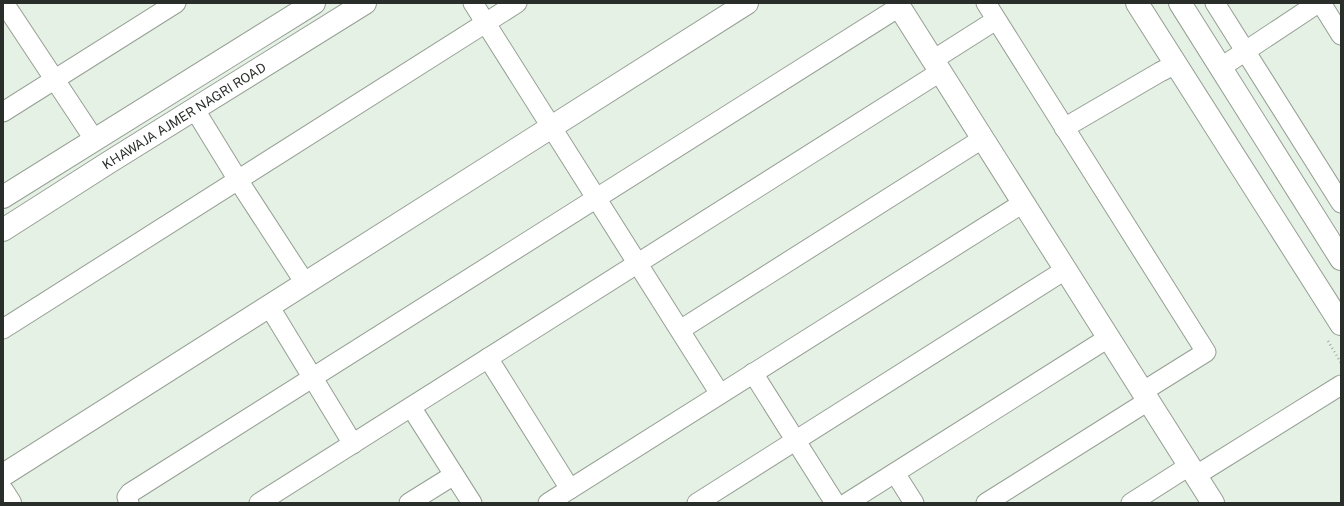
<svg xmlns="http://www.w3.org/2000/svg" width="1344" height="506" viewBox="0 0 1344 506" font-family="'Public Sans',sans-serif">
<rect width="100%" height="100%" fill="#e6f1e5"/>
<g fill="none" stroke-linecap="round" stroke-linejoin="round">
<defs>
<g id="minor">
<polyline points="4,3 94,139"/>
<polyline points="473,3 720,394"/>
<polyline points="986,3 1206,352 1142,392"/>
<polyline points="1215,3 1341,203"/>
<polyline points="1321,3 1341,35"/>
<polyline points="933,60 996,20"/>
<polyline points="1220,68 1318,3"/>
<polyline points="195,110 238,180 305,283"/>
<polyline points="3,112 176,3"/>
<polyline points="1064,128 1160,72 1176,64"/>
<polyline points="269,306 353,444"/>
<polyline points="3,329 517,3"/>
<polyline points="680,330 982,139"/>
<polyline points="488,358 570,489"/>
<polyline points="753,373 835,503"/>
<polyline points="411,407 472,503"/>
<polyline points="895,473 914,503"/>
<polyline points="1195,476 1341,385"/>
<polyline points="129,503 127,497 130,493 899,7"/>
<polyline points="259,503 940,72"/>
<polyline points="409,503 454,475"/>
<polyline points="548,503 1023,203"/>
<polyline points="697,503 1065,270"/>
<polyline points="847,503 1108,338"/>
<polyline points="986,503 1148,401"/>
<polyline points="1131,503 1189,466"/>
</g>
<g id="tertiary">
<polyline points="897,3 1213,503"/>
<polyline points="3,475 747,3"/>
<polyline points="3,492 10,503"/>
</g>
<g id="secondary">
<polyline points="1137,3 1341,324"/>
<polyline points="1180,3 1341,259"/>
<polyline points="3,197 314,3"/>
<path id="s1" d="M3 230 111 161 365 3"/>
</g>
</defs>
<!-- minor casing -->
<use href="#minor" stroke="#959f94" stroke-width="21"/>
<!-- tertiary casing -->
<use href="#tertiary" stroke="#959f94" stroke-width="24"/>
<!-- secondary casing -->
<use href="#secondary" stroke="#959f94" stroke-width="24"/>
<!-- path -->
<polyline stroke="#a2aba2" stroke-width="2.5" stroke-dasharray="1 3" stroke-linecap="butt" points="1328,341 1341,363"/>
<!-- minor -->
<use href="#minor" stroke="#fff" stroke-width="19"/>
<!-- tertiary -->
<use href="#tertiary" stroke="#fff" stroke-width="22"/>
<!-- secondary -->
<use href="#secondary" stroke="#fff" stroke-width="22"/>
</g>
<g text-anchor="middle" stroke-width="4" stroke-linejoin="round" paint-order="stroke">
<!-- street labels -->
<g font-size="13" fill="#2a2e2a" stroke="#fff">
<text dy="5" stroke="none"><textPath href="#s1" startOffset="214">KHAWAJA AJMER NAGRI ROAD</textPath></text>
</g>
</g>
<!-- border -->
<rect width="1344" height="506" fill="none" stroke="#2a2e2a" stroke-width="8"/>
</svg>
